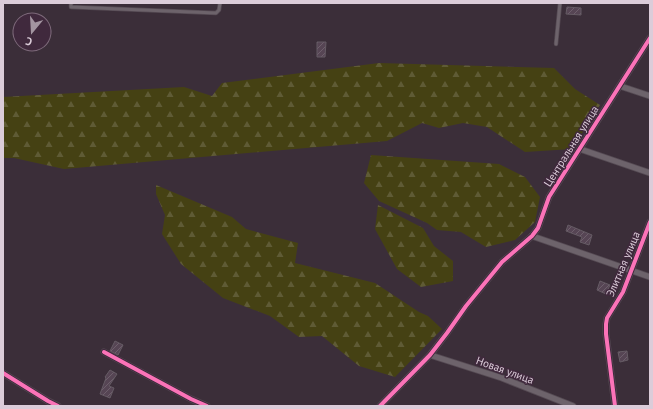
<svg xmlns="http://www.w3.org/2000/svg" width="653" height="409" viewBox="0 0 653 409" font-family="'PT Sans',sans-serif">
<defs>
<pattern id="forest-firs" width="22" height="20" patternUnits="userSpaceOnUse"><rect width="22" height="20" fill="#454113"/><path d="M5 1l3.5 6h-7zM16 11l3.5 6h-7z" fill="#5f5b35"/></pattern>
<pattern id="building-hatch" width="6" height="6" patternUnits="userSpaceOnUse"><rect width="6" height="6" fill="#564554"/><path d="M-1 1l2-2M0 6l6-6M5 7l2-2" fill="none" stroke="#6e5f6c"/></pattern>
</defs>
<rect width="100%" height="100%" fill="#3b2e39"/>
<!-- forest -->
<g fill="url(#forest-firs)">
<polygon points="379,63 554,68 575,89 600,105 572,149 525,152 487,127 463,123 439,128 422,123 387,141 64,169 14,158 3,158 3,97 184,87 212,96 222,83"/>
<polygon points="371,155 499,164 525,177 540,197 535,222 515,240 486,247 461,232 437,230 427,223 379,201 364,183"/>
<polygon points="156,185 232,217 246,229 298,243 295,263 375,283 419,312 428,316 442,329 395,377 359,366 322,336 299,337 270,316 223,298 181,264 162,234 165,215 156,194"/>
<polygon points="378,205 423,228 434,246 453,261 453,281 421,287 397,269 375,229"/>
</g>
<!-- building -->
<g fill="url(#building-hatch)" stroke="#655b64">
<polygon points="567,7 581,8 581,15 566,14"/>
<polygon points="317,42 326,42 325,57 317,57"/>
<polygon points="568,225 592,235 589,245 580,242 582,237 566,231"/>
<polygon points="600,281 610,285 606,294 597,290"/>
<polygon points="115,341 123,345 118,355 110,351"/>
<polygon points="627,351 628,360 620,362 618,352"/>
<polygon points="110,370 117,374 109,386 114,388 110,398 100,394 106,378 105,377"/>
</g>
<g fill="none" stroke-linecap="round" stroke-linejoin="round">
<defs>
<g id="lane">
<polyline points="71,3 71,7 216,13 219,10 220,3"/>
<polyline points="556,44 560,3"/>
</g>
<g id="street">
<polyline points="620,86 650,96"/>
<polyline points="580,149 650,173"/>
<polyline points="532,236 650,277"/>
<polyline points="104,352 191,399 207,406"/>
<polyline points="430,355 502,378 573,406"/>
<polyline points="3,373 48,401 58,406"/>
<polyline points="380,406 430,355 447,333 466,306 502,262 532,236 538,228 549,197 650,38"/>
<polyline points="615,406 606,334 606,324 607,318 623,292 650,222"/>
</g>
</defs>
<!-- lane casing -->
<use href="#lane" stroke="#564b54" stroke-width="4.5"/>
<!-- street casing -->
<use href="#street" stroke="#564b54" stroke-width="7"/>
<!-- lane -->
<use href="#lane" stroke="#6d636b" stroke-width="3"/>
<!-- street -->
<use href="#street" stroke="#6d636b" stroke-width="5.5"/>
<defs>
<g id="cycleway">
<polyline points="104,352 191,399 207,406"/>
<polyline points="3,373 48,401 58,406"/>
<polyline points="380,406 430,355 447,333 466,306 502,262 532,236 538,228 549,197 650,38"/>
<polyline points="615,406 606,334 606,324 607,318 623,292 650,222"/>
</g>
</defs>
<!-- cycleway casing -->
<use href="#cycleway" stroke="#40293d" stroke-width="6"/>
<!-- cycleway -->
<use href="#cycleway" stroke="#fb73b8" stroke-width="4"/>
</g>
<g text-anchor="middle" stroke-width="3" stroke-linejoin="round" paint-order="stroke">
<!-- street labels -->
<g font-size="11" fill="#dbccd9" stroke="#40293d">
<text transform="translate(571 146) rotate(-58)" y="4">Центральная улица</text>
<text transform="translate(623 264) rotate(-67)" y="4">Элитная улица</text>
<text transform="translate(505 370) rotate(20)" y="4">Новая улица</text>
</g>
</g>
<!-- border -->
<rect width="653" height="409" fill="none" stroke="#dbccd9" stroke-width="8"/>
<!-- north arrow -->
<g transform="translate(32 32) rotate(198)"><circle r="19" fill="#40293d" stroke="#7e6a7b"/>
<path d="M0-3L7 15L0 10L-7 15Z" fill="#a395a1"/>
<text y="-6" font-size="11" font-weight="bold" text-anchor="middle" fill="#dbccd9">С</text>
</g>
</svg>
